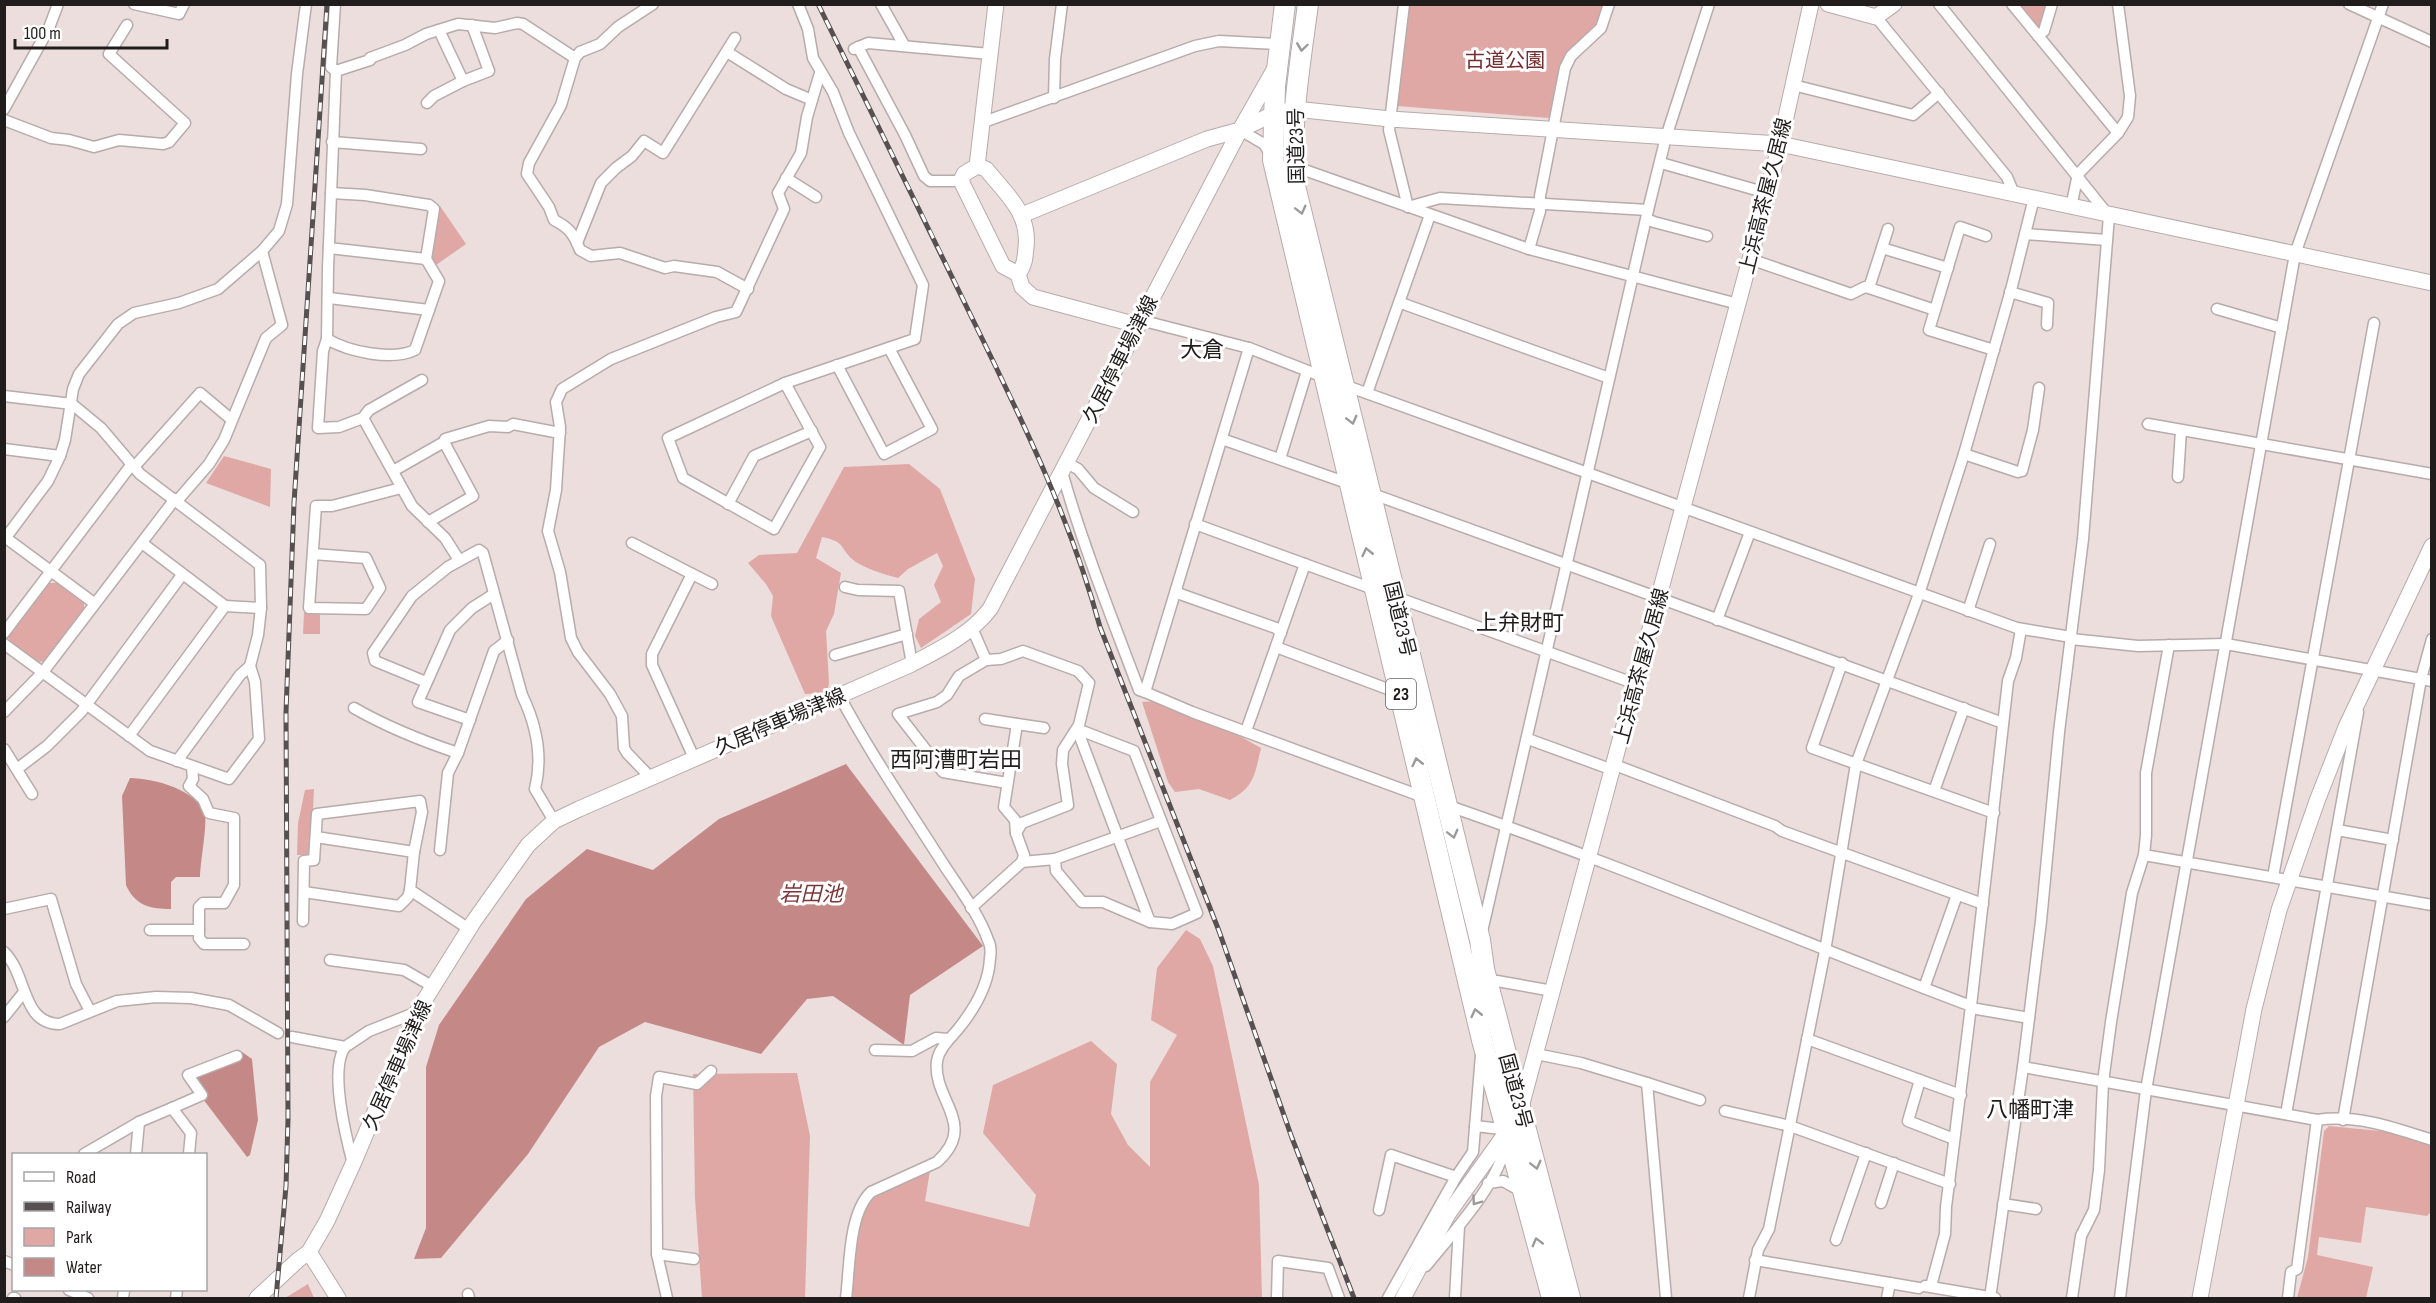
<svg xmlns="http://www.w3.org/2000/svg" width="2436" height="1303" viewBox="0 0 2436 1303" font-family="'Sofia Sans Condensed','Noto Sans JP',sans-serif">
<rect width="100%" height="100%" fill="#ebdedd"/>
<!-- green -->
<g fill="#e0a8a5">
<polygon points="1410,5 1603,5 1600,18 1592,31 1565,54 1559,69 1550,116 1548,118 1397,106"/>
<polygon points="2019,5 2050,5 2043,27 2038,28"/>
<polygon points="440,206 466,244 436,265 432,258"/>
<polygon points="224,456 271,469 270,507 206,483"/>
<path d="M909 464 940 489 975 579 971 614 921 648 915 636 919 619 941 602 934 585 943 566 937 553 908 569 898 578C883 574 869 570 856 562 839 550 848 542 822 537L816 558 841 573 834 614 826 631 829 683 827 693 805 694 771 616 773 596 766 584 748 563 759 555 797 553 844 467Z"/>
<polygon points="47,583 57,583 84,602 84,609 45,661 38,662 9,641 8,636"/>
<polygon points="304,613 320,613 320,634 303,634"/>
<path d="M1156 701 1236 734 1261 748C1255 773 1255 787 1230 800L1199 789 1175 792 1168 782 1142 702Z"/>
<polygon points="314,789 311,850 307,855 297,855 298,823 305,790"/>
<path d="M1186 930 1200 939 1213 966 1259 1185 1262 1298H851C854 1276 856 1213 871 1199 886 1185 912 1179 930 1171L925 1201 1029 1227 1036 1195 983 1133 993 1085 1091 1041 1117 1064 1111 1114 1128 1145 1150 1167V1082L1177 1035 1151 1020 1157 968Z"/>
<polygon points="797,1073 810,1136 805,1298 702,1298 695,1198 693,1074"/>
<polygon points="2329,1126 2390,1132 2431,1146 2431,1212 2427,1216 2366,1207 2361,1243 2319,1237 2317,1255 2373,1267 2366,1298 2297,1298 2308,1257 2324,1131"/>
<polygon points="308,1284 314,1298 285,1298"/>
</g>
<!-- water -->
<g fill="#c48987">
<polygon points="846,764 983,946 910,995 904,1045 833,996 807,999 761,1054 645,1022 599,1047 528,1154 441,1258 414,1259 426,1228 426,1067 439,1025 526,899 587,849 653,870 719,819"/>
<path d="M130 778C155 779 198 789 205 816 207 826 200 864 200 877H176L171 882V909C151 909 135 906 126 885L122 796Z"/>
<polygon points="242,1052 252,1059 258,1120 250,1155 247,1157 203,1099 195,1076"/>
</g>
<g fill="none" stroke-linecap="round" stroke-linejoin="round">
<defs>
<g id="street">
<polyline points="134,4 179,14 184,4"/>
<polyline points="335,4 331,67 336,71"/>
<path d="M653 4 618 27 600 44 580 52 575 58 561 105 529 163 527 174 549 207 554 220C570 228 574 235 580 250L591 256 620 253 665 268 674 266 717 272 748 289"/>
<polyline points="881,4 904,45"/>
<polyline points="1404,4 1389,130 1408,207"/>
<polyline points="1939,4 2109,216 2083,539 2059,732 2041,921 2023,1067 1990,1298"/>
<polyline points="2012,4 2118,133"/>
<polyline points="2349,4 2432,42"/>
<polyline points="1876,17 2007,177 2014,194"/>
<polyline points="439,30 463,81 489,71 472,25"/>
<polyline points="2038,36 2044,31 2052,4"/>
<polyline points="858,47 905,135 924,176 930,181 961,181"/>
<polyline points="854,49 868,43 990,54"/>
<polyline points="727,52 786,89 812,100"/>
<polyline points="1793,85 1913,115 1939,93"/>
<polyline points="1054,98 1055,59 1062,4"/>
<polyline points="427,103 434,96 463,81"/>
<polyline points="4,109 49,28 58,4"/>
<polyline points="4,120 51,138 69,140 94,147 119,140 163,144 169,142 185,123 109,54 127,25"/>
<polyline points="981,123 1195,46 1219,41 1279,44"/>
<polyline points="1240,130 1264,144 1270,154"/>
<polyline points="332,142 421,149"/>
<polyline points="1661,163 1767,193"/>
<polyline points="1293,166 1529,249 1738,304"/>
<polyline points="786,178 816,197"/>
<polyline points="1408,207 1440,198 1648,210"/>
<polyline points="2071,207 2078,174 2118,133 2128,117 2130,96 2118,4"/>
<polyline points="1647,219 1654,222 1707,236"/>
<polyline points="2025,234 2107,240"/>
<polyline points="1986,236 1960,227 1929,330 1994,350"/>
<polyline points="577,243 601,183 616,168 632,156 644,141 663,153 735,38"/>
<polyline points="329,248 426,259"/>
<polyline points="1882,248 1948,268"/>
<polyline points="1529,249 1540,211 1540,196 1565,68 1571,56 1601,28 1609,4"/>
<polyline points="1750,259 1851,294 1865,287 1869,288 1888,229"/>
<polyline points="1869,288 1935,310"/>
<polyline points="2010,292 2048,303 2047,325"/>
<polyline points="329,298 429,310"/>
<polyline points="1401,303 1609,378"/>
<polyline points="2217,309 2282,328"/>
<polyline points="1140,320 1249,348 1326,378"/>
<path d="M327 339C349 352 392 361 415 350L439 281 426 259 434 209 429 205 365 195 331 193"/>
<polyline points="1249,348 1145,692 1192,712 1426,798"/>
<polyline points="837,365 884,454 932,429 889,348"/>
<polyline points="422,380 369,410 363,418 339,427 318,428 323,351 327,339 328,268 336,71 370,60 370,58 405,45 426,34 458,24 495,28 517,23 523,24 575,58"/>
<polyline points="785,383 915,339 923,285 849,133 833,92 813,58 808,29 798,4"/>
<polygon points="785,383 820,447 774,529 683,478 668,438"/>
<polyline points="1344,385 2017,628 2071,637"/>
<polyline points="1367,393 1430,215"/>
<polyline points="4,396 72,404 101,428 140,474 260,565 261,608 258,635 250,666 255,682 259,739 229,779 150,751 4,644"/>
<polyline points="363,418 412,506 445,538 459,560"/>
<polyline points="2148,424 2432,474"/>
<polyline points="1222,439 1350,484"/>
<polyline points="444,442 445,439 489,426 508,427 513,424 560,433"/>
<polyline points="4,449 60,456"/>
<polyline points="1964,454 2018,472 2022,471 2033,430 2039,388"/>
<polyline points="1280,459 1307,371"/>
<polyline points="1067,463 1078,469 1094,488 1133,512"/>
<polyline points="134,467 200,393 232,420"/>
<polyline points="393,471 444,442 473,496 428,522"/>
<path d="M1062 472C1083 546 1112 618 1139 690L1145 692"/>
<polyline points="2178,477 2181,430"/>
<polyline points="1370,493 2003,723"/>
<polyline points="177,501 209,464 224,440 266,338 282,325 262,251"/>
<polyline points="728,504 754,456 812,431"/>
<polyline points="1195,524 1376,590"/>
<polyline points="6,538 94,603"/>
<polyline points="4,540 48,481 60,456 65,440 73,389 79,374 118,324 134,313 179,303 218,289 262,251 279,231 287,204 297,74 306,4"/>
<polyline points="632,543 692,574 652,654 652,665 694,758"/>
<polyline points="313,554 366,558 380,588 366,609 309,608 316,506 332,506 401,488"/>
<polyline points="692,574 712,584"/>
<polyline points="845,587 858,590 899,591 912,664"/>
<polyline points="1176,590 1180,594 1276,628 1281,633"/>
<polyline points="1393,596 1636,684"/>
<polyline points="225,606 261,608"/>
<polyline points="1968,611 1990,544"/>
<polyline points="1717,620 1750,532"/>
<polyline points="972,628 986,660 1001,659 1023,651 1078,671 1089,683 1079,725 1063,750 1062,764 1068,805 1022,823 1016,833 1024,855 1022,862"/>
<polyline points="4,633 132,464"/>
<polyline points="2071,639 2138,646 2226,644 2432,681"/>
<polyline points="1276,647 1401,694"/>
<polyline points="835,655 907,634"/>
<polyline points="986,660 959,676 947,695 937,702 898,714 943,772 1007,783"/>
<polyline points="1842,663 1812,748 1994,813"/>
<path d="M426 682 375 661 373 653 412 596 448 567 479 550 483 553 522 695C536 724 543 757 535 789L554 821"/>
<path d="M839 695C870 753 907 807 942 862 958 887 978 912 988 940 991 946 991 952 990 958 989 983 975 1008 959 1028 951 1038 939 1048 937 1061 932 1100 979 1124 937 1162L871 1192C848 1214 850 1268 846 1298"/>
<path d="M354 708C387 727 422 741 458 753"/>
<polyline points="4,712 43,672 175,499"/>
<polyline points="985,719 1017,724"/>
<polyline points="470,720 418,702 450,630 472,608 494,594"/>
<polyline points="1077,729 1150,922"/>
<polyline points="1246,731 1305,564"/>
<polyline points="129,736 225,606 142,543"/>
<polyline points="1528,739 1613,770"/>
<polyline points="4,749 32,794"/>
<polyline points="177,761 240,675 250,666"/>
<polyline points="1615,765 1775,826 1782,831 1983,904"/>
<polyline points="192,767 193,779 189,786 203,799 209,813 234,818 234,885 224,903 203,903 199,907 199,938 204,944 244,944"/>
<polyline points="17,769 47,746 81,712 182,575"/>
<polyline points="651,778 627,753 624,748 622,716 610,694 578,652 571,638 560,572 548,531 556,490 560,427 556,402 562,389 611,359 716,317 736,312 784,209 778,193 801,153 807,117 820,73"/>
<polyline points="1934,791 1964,708"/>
<path d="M1446 805C1623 866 1796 940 1971 1006L2008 681 2016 658 2021 629"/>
<polyline points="2337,830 2393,840"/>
<polyline points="1016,833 1015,820 1004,807 1017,724 1044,728"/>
<polyline points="316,837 414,852"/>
<polyline points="440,850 448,773 458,753 494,651 508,640"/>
<polyline points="2144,855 2432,905"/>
<polyline points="1055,859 1161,821"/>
<polyline points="2273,877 2374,323"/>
<polyline points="304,892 399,906 408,897 410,890"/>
<polyline points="971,908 1022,862 1055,859 1056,871 1082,902 1103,902 1150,922 1172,924 1197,913 1134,751 1077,729"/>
<polyline points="4,909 51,899 76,984 90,1011"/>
<polyline points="303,921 304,861 314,860 317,814 420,801 422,812 414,852 410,890 469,929"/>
<polyline points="150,930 199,930"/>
<polyline points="1481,936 1648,210 1666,137 1709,4"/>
<path d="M4 952C28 975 21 1024 60 1024L117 1001 156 997 191 998 229 1005 278 1033"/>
<polyline points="330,960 404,970 432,986"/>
<polyline points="1487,982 1497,981 1553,991"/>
<polyline points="1924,988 1957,895"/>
<polyline points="1971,1008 2029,1018"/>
<polyline points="4,1017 24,992"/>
<polyline points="292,1037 345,1047 369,1031 417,1012"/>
<polyline points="1807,1039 1961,1095"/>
<path d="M345 1047C329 1070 346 1137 353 1164"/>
<polyline points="875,1050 912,1051 936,1038 948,1039"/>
<polyline points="1536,1054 1581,1063 1647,1083 1666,1298"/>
<path d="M2023 1067 2317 1120C2357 1114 2395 1128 2432 1140"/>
<polyline points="1920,1080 1908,1121 1954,1139"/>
<polyline points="1647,1083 1700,1100"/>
<polyline points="172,1108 202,1095 188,1075 237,1056"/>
<polyline points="1725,1111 1790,1126 1950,1184"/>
<polyline points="2286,1114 2358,712"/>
<polyline points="2343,1120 2421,679 2432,639"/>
<polyline points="1475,1126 1510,1130"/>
<polyline points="84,1154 139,1122 172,1108 191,1133 189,1154"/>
<polyline points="136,1154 139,1122"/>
<polyline points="1488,1183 1503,1181 1523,1192"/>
<polyline points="1881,1203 1894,1163"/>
<polyline points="2003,1204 2036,1209"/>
<polyline points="1379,1210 1391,1155 1456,1177"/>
<polyline points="1836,1240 1866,1153"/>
<polyline points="657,1254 694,1259"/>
<polyline points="1755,1260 1919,1288"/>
<polyline points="4,1261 14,1265"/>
<path d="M1426 1266C1450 1236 1500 1182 1505 1145"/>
<polyline points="1925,1286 1995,1298"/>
<polyline points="1931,1286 1945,1234 1946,1207 1971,1006"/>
<polyline points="69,1290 88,1298"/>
<polyline points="468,1294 469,1298"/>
<polyline points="13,1298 15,1298"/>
<polyline points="123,1298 124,1290"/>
<polyline points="176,1298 177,1290"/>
<polyline points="667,1298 657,1254 656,1096 659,1077 697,1084 711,1071"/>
<polyline points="1277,1298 1278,1261 1328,1268 1339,1298"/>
<polyline points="1388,1298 1456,1177 1473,1152 1481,1055"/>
<polyline points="1455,1298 1459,1226"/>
<polyline points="1749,1298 1758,1250 1769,1229 1825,951 1856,764 1919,594 1964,454 2011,290 2034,198"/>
<polyline points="1887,1298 1890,1283"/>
<polyline points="2072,1298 2081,1236 2094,1210 2099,1170 2103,1082 2111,1022 2132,893 2144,855 2146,835 2146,773 2169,645"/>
<polyline points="2120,1298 2146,1090 2295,254 2383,4"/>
<polyline points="2288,1298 2291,1272 2297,1269 2317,1120"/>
</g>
<g id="secondary">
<polyline points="1828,4 1876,17 1894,4"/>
<path d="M977 166 986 169C1006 194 1030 213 1026 247 1025 258 1025 265 1018 274L1003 266 961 181 964 174Z"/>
<polyline points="977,166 996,4"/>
<polyline points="1022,215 1207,139 1240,130 1274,70"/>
<polyline points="1018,274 1022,287 1033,297 1137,325"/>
<polyline points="309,1252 338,1298"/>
<path d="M257 1298 298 1260 309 1252 327 1221 353 1164 417 1012 474 921 528 845 554 821 579 809 912 664C940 649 970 635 990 609L1240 130 1273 114 1295 109 1390 119 1780 144 2432 283"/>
<polyline points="1403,1298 1448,1214 1508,1130 1521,1107 1750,259 1780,144 1811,4"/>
<polyline points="2200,1298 2254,1009 2279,910 2317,801 2346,727 2432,546"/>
</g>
<g id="highway">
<polyline points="1285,4 1275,86 1273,160 1482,1040 1552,1298"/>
<path d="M1308 4C1300 65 1289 125 1295 186L1480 940 1484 969 1570 1298"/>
</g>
</defs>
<!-- street casing -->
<use href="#street" stroke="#b8abab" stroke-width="13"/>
<!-- secondary casing -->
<use href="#secondary" stroke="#b8abab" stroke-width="17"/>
<!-- highway casing -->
<use href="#highway" stroke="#b8abab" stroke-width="22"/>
<!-- street -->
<use href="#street" stroke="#fff" stroke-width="10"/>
<!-- secondary -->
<use href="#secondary" stroke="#fff" stroke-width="15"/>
<!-- highway -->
<use href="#highway" stroke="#fff" stroke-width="20"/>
<defs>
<g id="rail">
<path d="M818 4C870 110 923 216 974 322 1023 422 1071 520 1100 627L1219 931 1292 1138 1354 1298"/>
<polyline points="276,1298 286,1186 288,1119 286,712 294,503 327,4"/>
</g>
</defs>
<!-- rail casing -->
<use href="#rail" stroke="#575050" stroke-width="5"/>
<!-- rail -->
<use href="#rail" stroke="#fff" stroke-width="3" stroke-dasharray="9" stroke-linecap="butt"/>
</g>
<!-- one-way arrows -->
<defs><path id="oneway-chevron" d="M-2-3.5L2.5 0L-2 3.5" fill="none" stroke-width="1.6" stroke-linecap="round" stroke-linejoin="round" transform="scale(1.5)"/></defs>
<g stroke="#9c9999">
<use href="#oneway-chevron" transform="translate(1302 47) rotate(98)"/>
<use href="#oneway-chevron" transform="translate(1301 210) rotate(76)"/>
<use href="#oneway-chevron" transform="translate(1352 420) rotate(76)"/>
<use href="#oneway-chevron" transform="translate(1367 552) rotate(-103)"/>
<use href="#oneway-chevron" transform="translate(1417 762) rotate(-103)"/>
<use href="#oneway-chevron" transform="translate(1453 834) rotate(76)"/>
<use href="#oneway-chevron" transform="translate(1476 1013) rotate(-103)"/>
<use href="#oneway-chevron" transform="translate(1536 1165) rotate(76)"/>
<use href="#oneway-chevron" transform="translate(1476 1201) rotate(125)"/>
<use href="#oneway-chevron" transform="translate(1537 1242) rotate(-105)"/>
</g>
<g text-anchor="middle" stroke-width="6" stroke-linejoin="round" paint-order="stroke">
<!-- shield labels -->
<rect fill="#fff" stroke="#646161" stroke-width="1.5" x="1386" y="679" width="30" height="30" rx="4.5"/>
<g font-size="18" font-weight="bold" fill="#221d1d">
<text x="1401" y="700">23</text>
</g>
<!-- park labels -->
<g font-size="20" fill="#762d2e" stroke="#fff">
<text x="1505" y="67">古道公園</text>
</g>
<!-- street labels -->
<g font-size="20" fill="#221d1d" stroke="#fff">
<text transform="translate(1296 146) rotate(-91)" y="7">国道23号</text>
<text transform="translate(1765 196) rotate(-76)" y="7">上浜高茶屋久居線</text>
<text transform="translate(1120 359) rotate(-63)" y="7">久居停車場津線</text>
<text transform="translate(1400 619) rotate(76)" y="7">国道23号</text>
<text transform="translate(1641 666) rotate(-75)" y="7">上浜高茶屋久居線</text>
<text transform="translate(780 721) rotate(-23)" y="7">久居停車場津線</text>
<text transform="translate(397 1065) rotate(-66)" y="7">久居停車場津線</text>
<text transform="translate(1516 1091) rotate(75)" y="7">国道23号</text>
</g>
<!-- water labels -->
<g font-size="21" font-style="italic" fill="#7d3435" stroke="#fff">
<text x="811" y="901">岩田池</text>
</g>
<!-- quarter labels -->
<g font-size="22" fill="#221d1d" stroke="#fff">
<text x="1202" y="357">大倉</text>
<text x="1520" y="630">上弁財町</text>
<text x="956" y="767">西阿漕町岩田</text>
<text x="2030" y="1117">八幡町津</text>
</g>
</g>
<!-- border -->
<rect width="2436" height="1303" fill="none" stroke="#221d1d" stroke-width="12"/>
<!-- legend -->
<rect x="12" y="1153" width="195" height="138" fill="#ffffff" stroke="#a7a5a5" stroke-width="1.5"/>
<rect x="24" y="1172" width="30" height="9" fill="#ffffff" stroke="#a7a5a5" stroke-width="1.5"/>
<text x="66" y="1183" font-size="18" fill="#221d1d">Road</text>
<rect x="24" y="1202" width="30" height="9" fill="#575050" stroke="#a7a5a5" stroke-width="1.5"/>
<text x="66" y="1213" font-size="18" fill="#221d1d">Railway</text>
<rect x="24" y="1228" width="30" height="18" fill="#e0a8a5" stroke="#a7a5a5" stroke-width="1.5"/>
<text x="66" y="1243" font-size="18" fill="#221d1d">Park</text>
<rect x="24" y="1258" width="30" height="18" fill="#c48987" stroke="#a7a5a5" stroke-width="1.5"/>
<text x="66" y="1273" font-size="18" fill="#221d1d">Water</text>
<!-- scale -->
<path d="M15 39v9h152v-9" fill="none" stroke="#221d1d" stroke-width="3"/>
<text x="24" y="39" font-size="18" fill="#221d1d" stroke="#ffffff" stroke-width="4.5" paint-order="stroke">100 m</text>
</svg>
